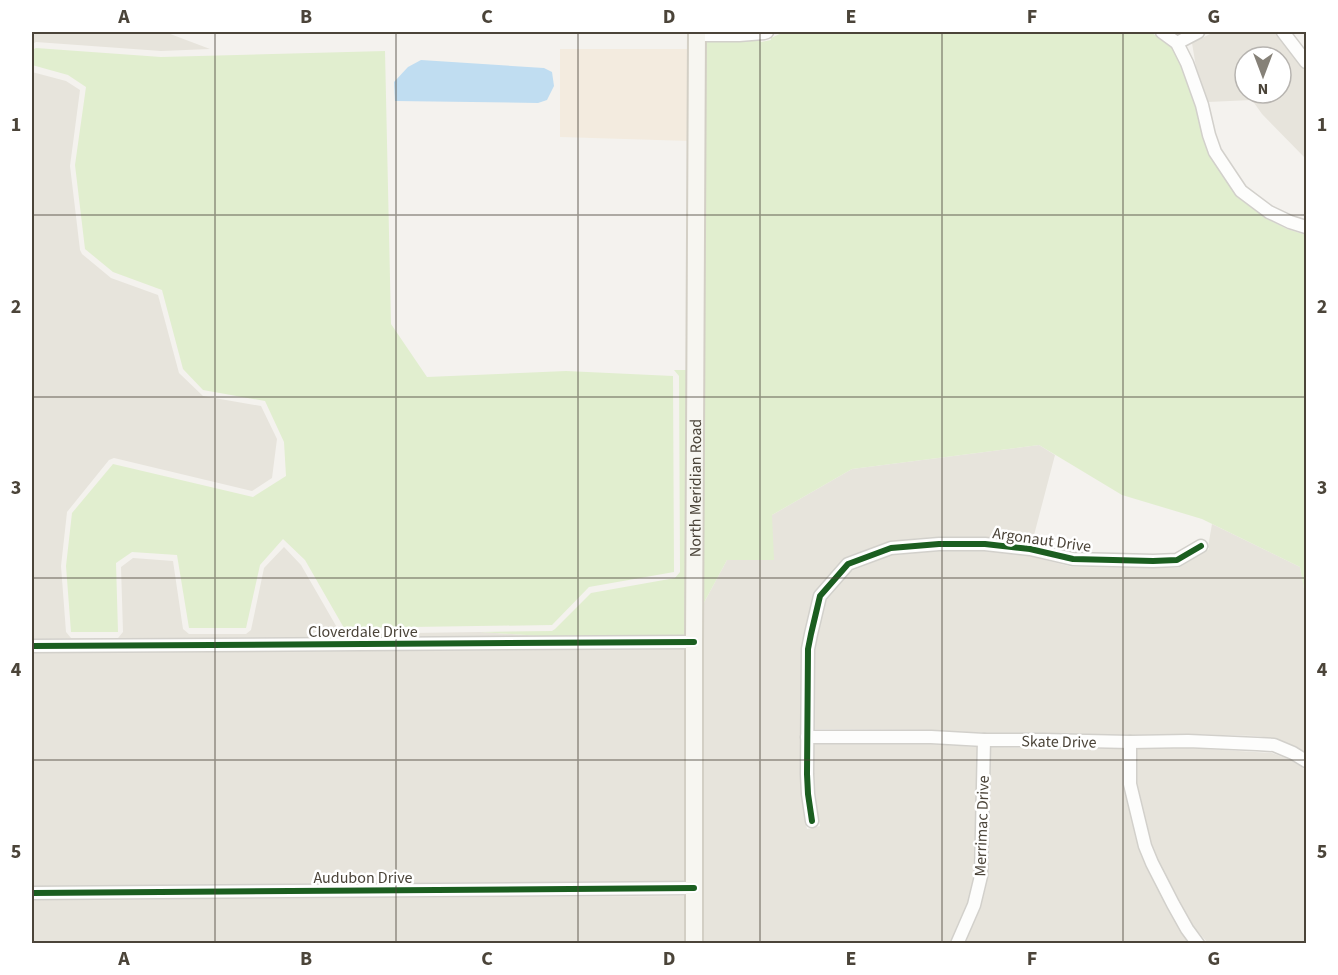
<svg xmlns="http://www.w3.org/2000/svg" width="1338" height="975" viewBox="0 0 1338 975" font-family="'Source Sans 3',sans-serif">
<rect width="100%" height="100%" fill="#f4f2ee"/>
<!-- residential -->
<g fill="#e7e4dc" fill-rule="evenodd">
<polygon points="32,32 165,32 210,49 161,51 36,42 32,44"/>
<path d="M1214 32H1275L1306 72V159L1262 114 1252 100 1208 102 1196 67 1192 43ZM1245 57H1281V93H1245Z"/>
<polygon points="32,72 66,81 80,90 70,166 80,250 82,254 111,278 158,295 179,373 203,396 261,406 277,439 272,478 252,491 114,458 109,460 67,512 61,566 66,632 71,638 118,638 123,632 121,567 133,558 173,561 183,629 189,634 246,634 251,630 264,568 284,547 301,565 339,631 344,634 480,632 541,636 32,639"/>
<polygon points="1039,445 1055,455 1033,539 1092,552 1169,553 1074,552 1031,542 985,537 938,537 891,541 846,557 816,591 802,648 801,774 801,795 807,829 820,826 814,793 813,744 931,744 977,747 975,875 968,902 950,943 700,944 700,610 727,560 772,515 852,469"/>
<polygon points="1212,524 1300,567 1306,599 1306,752 1295,746 1276,739 1257,736 1188,734 1131,735 1044,733 984,733 931,730 813,729 814,650 825,600 851,571 892,555 939,551 985,551 1029,556 1073,567 1178,568 1209,549 1208,547"/>
<polygon points="688,649 688,881 32,886 32,653"/>
<polygon points="990,747 1124,749 1124,785 1140,849 1167,908 1187,940 1183,944 964,944 980,907 987,878"/>
<polygon points="1188,748 1272,753 1291,760 1306,770 1306,943 1208,943 1192,925 1178,900 1158,860 1151,844 1136,783 1136,749"/>
<polygon points="688,896 688,943 32,943 32,900"/>
</g>
<!-- commercial -->
<polygon fill="#f3ebdf" points="560,49 691,49 690,141 560,137"/>
<!-- green -->
<g fill="#e1eecf">
<polygon points="784,32 1151,32 1172,48 1182,66 1196,107 1203,136 1209,154 1237,197 1267,219 1287,229 1306,235 1306,599 1300,567 1202,519 1122,495 1039,445 852,469 772,515 774,560 727,560 700,610 703,42 739,42 760,40 761,42 771,40 771,38"/>
<polygon points="36,48 161,57 385,51 391,324 427,377 566,371 673,376 674,572 589,587 552,625 344,628 305,560 283,539 260,565 246,628 189,628 177,555 132,552 116,563 118,632 71,632 66,566 72,513 113,464 253,497 286,476 284,442 265,401 203,390 183,369 162,290 113,272 85,249 75,165 86,87 68,75 32,65 32,50"/>
<polygon points="674,370 689,370 687,635 541,636 480,632 552,631 555,629 591,593 675,578 680,572 679,376"/>
</g>
<!-- water -->
<polygon fill="#c0ddf1" points="421,60 544,68 552,72 554,86 547,100 538,103 395,101 394,82 408,67"/>
<g fill="none" stroke-linecap="round" stroke-linejoin="round">
<defs>
<g id="street">
<polyline points="1162,32 1177,43 1187,63 1202,105 1209,135 1215,152 1241,191 1269,212 1290,222 1306,227"/>
<polyline points="1283,32 1306,62"/>
<polyline points="697,35 739,35 764,33 767,32"/>
<polyline points="1177,43 1198,32"/>
<polyline points="32,646 694,642"/>
<polyline points="807,737 931,737 984,740 1043,740 1130,742 1188,741 1257,744 1274,745 1293,753 1306,761"/>
<polyline points="1130,742 1130,784 1145,846 1152,863 1173,904 1187,929 1198,944"/>
<polyline points="812,821 808,794 807,774 808,649 811,634 820,596 848,564 891,548 939,544 985,544 1030,549 1073,559 1153,561 1177,560 1201,546"/>
<polyline points="32,893 694,888"/>
<polyline points="957,944 974,905 981,876 984,740"/>
</g>
<g id="secondary">
<path id="s1" d="M694 944V642L697 32"/>
</g>
</defs>
<!-- street casing -->
<use href="#street" stroke="#d2d0cb" stroke-width="15"/>
<!-- secondary casing -->
<use href="#secondary" stroke="#d3cfc5" stroke-width="20"/>
<!-- street -->
<use href="#street" stroke="#fdfdfc" stroke-width="12"/>
<!-- secondary -->
<use href="#secondary" stroke="#f7f6f1" stroke-width="16"/>
<defs>
<g id="cycleway">
<polyline points="32,646 694,642"/>
<polyline points="812,821 808,794 807,774 808,649 811,634 820,596 848,564 891,548 939,544 985,544 1030,549 1073,559 1153,561 1177,560 1201,546"/>
<polyline points="32,893 694,888"/>
</g>
</defs>
<!-- cycleway casing -->
<use href="#cycleway" stroke="#fff" stroke-width="10"/>
<!-- cycleway -->
<use href="#cycleway" stroke="#1b5e20" stroke-width="6"/>
</g>
<!-- grid -->
<path fill="none" stroke="#4b4439" stroke-width="1.5" stroke-opacity="0.55" d="M215 32V944M396 32V944M578 32V944M760 32V944M942 32V944M1123 32V944M32 215H1306M32 397H1306M32 578H1306M32 760H1306"/>
<g text-anchor="middle" stroke-width="5" stroke-linejoin="round" paint-order="stroke">
<!-- street labels -->
<g font-size="16" fill="#4b4439" stroke="#fff">
<text dy="6" stroke="none"><textPath href="#s1" startOffset="456">North Meridian Road</textPath></text>
<text transform="translate(1042 539) rotate(8)" y="6">Argonaut Drive</text>
<text x="363" y="637">Cloverdale Drive</text>
<text transform="translate(1059 741) rotate(1)" y="6">Skate Drive</text>
<text transform="translate(981 826) rotate(-88)" y="6">Merrimac Drive</text>
<text x="363" y="883">Audubon Drive</text>
</g>
</g>
<!-- border -->
<rect width="1338" height="975" fill="none" stroke="#ffffff" stroke-width="66"/>
<!-- north arrow -->
<g transform="translate(1263 75) rotate(180)"><circle r="28" fill="#ffffff" stroke="#b7b4b0" stroke-width="1.5"/>
<path d="M0-4.5L10 22L0 15L-10 22Z" fill="#868178"/>
<text y="-9" font-size="16" font-weight="bold" text-anchor="middle" fill="#4b4439">N</text>
</g>
<rect x="33" y="33" width="1272" height="909" fill="none" stroke="#4b4439" stroke-width="2"/>
<g font-size="20" text-anchor="middle" font-weight="bold" fill="#4b4439">
<text x="124" y="23">A</text>
<text x="306" y="23">B</text>
<text x="487" y="23">C</text>
<text x="669" y="23">D</text>
<text x="851" y="23">E</text>
<text x="1032" y="23">F</text>
<text x="1214" y="23">G</text>
<text x="16" y="131">1</text>
<text x="1322" y="131">1</text>
<text x="16" y="313">2</text>
<text x="1322" y="313">2</text>
<text x="16" y="494">3</text>
<text x="1322" y="494">3</text>
<text x="16" y="676">4</text>
<text x="1322" y="676">4</text>
<text x="16" y="858">5</text>
<text x="1322" y="858">5</text>
<text x="124" y="965">A</text>
<text x="306" y="965">B</text>
<text x="487" y="965">C</text>
<text x="669" y="965">D</text>
<text x="851" y="965">E</text>
<text x="1032" y="965">F</text>
<text x="1214" y="965">G</text>
</g>
</svg>
